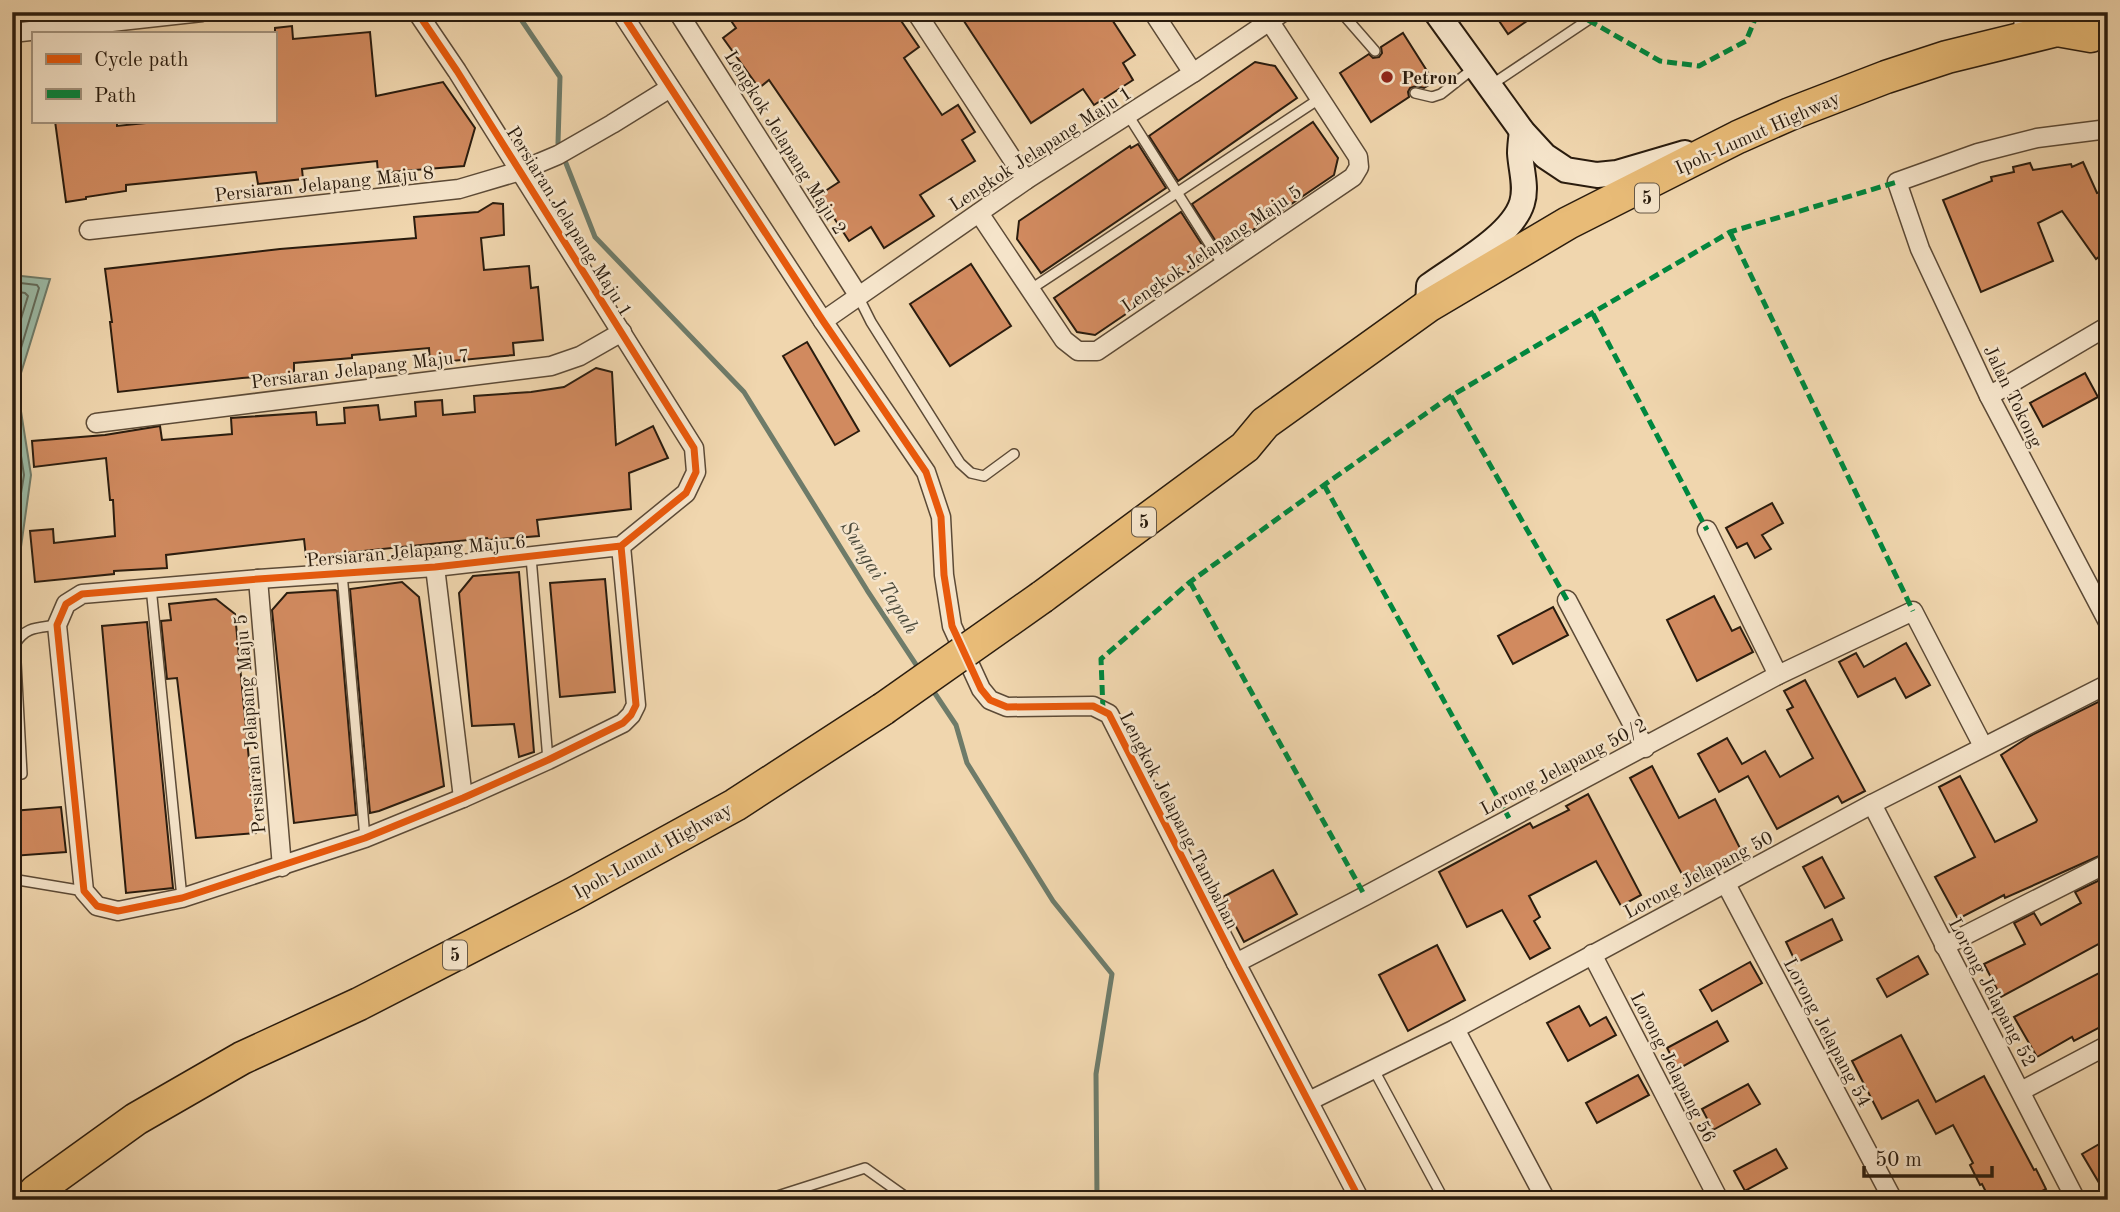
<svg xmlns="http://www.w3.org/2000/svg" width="2120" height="1212" viewBox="0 0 2120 1212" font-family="'Old Standard TT',serif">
<rect width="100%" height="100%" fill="#f0d6ae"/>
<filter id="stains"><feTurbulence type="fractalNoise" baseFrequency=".00286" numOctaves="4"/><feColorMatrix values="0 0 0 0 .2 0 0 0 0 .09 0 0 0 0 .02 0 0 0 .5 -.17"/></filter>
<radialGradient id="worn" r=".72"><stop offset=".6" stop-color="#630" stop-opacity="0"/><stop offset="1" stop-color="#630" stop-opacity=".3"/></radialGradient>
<!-- water -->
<polygon fill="#9bbaa6" stroke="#6e7b69" stroke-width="2" points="12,275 50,279 17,386 31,475 21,547 12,563"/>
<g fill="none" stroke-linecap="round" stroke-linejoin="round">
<!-- shore -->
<g stroke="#626b5a" stroke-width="2">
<polyline points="12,282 37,285 39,288 12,378"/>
<polyline points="12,291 25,293 28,296 12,348"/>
<polyline points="12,399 24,475 12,548"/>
</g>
<!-- stream -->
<g stroke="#6e7b69" stroke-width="5">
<polyline points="516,12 560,77 558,143 595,237 744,392 867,590 921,672"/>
<polyline points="932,689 956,725 967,763 1053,901 1112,974 1096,1074 1097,1200"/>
</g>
</g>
<!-- building -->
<g fill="#d18a5f" stroke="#2a1c0e" stroke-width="2">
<polygon points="725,12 895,12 919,47 904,58 942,115 958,105 975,132 962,140 975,161 920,195 934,216 884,248 871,227 849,241 819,195 839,182 769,80 759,88 723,38 736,28"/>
<polygon points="958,12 1107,12 1135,55 1123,63 1133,80 1094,105 1083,89 1031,123"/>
<polygon points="1493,12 1540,12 1508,34"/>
<polygon points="292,26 293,39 370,32 376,96 443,82 475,128 464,166 378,173 377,161 302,169 303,179 258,184 256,172 126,185 126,191 86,197 86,199 66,202 55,121 117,121 117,126 166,121 275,121 275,28"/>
<polygon points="1403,33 1434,82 1424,88 1416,86 1410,88 1408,92 1409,97 1371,122 1340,73 1369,54 1373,58 1379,57 1382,53 1381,47"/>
<polygon points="1255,62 1275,66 1297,98 1178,181 1149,136"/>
<polygon points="1313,122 1338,158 1334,175 1222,251 1192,204"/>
<polygon points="1138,144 1166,188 1041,273 1017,239 1019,221 1130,146 1131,148"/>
<polygon points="2083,162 2097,193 2108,189 2108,250 2096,259 2062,211 2038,223 2053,261 1981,292 1943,200 1992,181 1991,177 2014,172 2013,167 2030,163 2033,170 2071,164 2072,167"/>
<polygon points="493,203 503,204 504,235 481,238 484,270 529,266 531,288 538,287 543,340 513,343 514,355 430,363 429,348 352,355 352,358 294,363 294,374 242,378 118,392 110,322 112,322 105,269 280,249 416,238 414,217 478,212"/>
<polygon points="1181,212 1210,257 1095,335 1077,332 1054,298"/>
<polygon points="971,264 1011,326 950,366 910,304"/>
<polygon points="807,342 859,431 835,445 783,356"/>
<polygon points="596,368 612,372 616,445 653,426 668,458 629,473 631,509 537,520 539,536 488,540 487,538 306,557 304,539 166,555 167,568 114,571 114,574 35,582 30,531 53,529 54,543 115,536 113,500 110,500 106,458 34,467 32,441 105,435 160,426 162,440 232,434 231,418 316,412 317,425 345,423 344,408 378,405 380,420 416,416 415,402 442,400 443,415 475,412 474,396 531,392 564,387"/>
<polygon points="2085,373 2098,397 2043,427 2030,403"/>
<polygon points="1772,503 1783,523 1762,535 1771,549 1755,558 1747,543 1737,548 1726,528"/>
<polygon points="519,572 534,752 519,757 514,724 472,726 459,593 473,576"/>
<polygon points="605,579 615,692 560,697 550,583"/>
<polygon points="402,582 419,597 444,786 379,811 370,813 350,589"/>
<polygon points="335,590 337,591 356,815 294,823 272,610 287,593"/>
<polygon points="1714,596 1732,631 1740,627 1753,652 1697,681 1667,620"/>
<polygon points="216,599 235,614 256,833 196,838 177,678 167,679 161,621 171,620 169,604"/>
<polygon points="1553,607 1568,635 1513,664 1498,636"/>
<polygon points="147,622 173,888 126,893 102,626"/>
<polygon points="1906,643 1930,685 1906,698 1895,678 1858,697 1839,662 1856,653 1864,667"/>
<polygon points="1805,680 1865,791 1842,803 1838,796 1777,829 1748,776 1719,792 1698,754 1727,738 1742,764 1765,751 1780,777 1813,758 1787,710 1793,707 1784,691"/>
<polygon points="2108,697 2108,852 2005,898 2004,895 1958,919 1935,877 1975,857 1939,787 1960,776 1995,842 2036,822 2037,820 2001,755 2030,736"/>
<polygon points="1652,766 1679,818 1715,799 1743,854 1713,869 1711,864 1684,878 1630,778"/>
<polygon points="1588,794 1641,895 1621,906 1596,861 1529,896 1540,917 1534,921 1550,948 1530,959 1502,910 1467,927 1439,872 1530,823 1533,828 1569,810 1566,806"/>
<polygon points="61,807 66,852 12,856 12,811"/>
<polygon points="1822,857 1844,898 1825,908 1803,867"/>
<polygon points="1273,870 1297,914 1244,942 1221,898"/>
<polygon points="2108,876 2108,939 2001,997 1984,964 2025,944 2014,923 2034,913 2041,925 2081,903 2075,892"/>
<polygon points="1832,919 1842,940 1796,963 1786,942"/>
<polygon points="1437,945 1465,1000 1408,1031 1379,975"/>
<polygon points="1918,956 1928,974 1887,997 1877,979"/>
<polygon points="1750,962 1762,983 1712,1011 1700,990"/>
<polygon points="2103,971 2108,979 2108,1023 2074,1041 2072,1037 2037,1057 2014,1017"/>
<polygon points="1579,1006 1590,1026 1606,1017 1616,1035 1568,1061 1547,1023"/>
<polygon points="1717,1021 1728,1041 1678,1069 1667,1048"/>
<polygon points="1901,1035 1936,1102 1984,1076 2034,1170 2036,1169 2046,1189 2025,1200 1990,1200 1982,1184 1980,1185 1970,1165 1973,1163 1953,1125 1936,1134 1918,1100 1882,1119 1852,1061"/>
<polygon points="1638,1075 1649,1095 1597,1123 1586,1103"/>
<polygon points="1748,1084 1760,1104 1713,1130 1702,1109"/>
<polygon points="2108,1139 2108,1198 2082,1154"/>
<polygon points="1776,1149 1787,1168 1745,1191 1734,1171"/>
</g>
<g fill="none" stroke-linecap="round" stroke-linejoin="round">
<defs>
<g id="lane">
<polyline points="1341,12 1375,51"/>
<polyline points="2019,12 2019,33"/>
<polyline points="1491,85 1588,20"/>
<polyline points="1415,93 1432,97 1441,94 1474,68"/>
<polyline points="1128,115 1223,265"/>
<polyline points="1031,289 1319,99"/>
<polyline points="858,296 871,322 960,463 971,473 984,476 1014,454"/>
<polyline points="531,557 548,760"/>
<polyline points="342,573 365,838"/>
<polyline points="151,587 182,898"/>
<path d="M22 774 15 644C26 626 38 628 57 625"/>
<polyline points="12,879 84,891"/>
<polyline points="1374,1070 1444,1200"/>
<polyline points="765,1200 865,1168 910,1200"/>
</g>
<g id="street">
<polyline points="417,12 457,71 694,448 696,472 686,493 621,546 435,567 258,579 82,594 66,604 57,625 84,891 97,906 118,911 182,898 365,838 463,798 548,760 623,723 631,715 636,705 621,546"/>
<polyline points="621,12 823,321 926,472 941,517 944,575 952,626 981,689 990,700 1007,707 1093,706 1109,714 1236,963 1360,1200"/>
<polyline points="678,12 858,295"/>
<polyline points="916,12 1026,180"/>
<polyline points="1153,12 1193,73"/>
<polyline points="12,33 202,12"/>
<polyline points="2108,129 2037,138 1978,153 1897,182 1920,249 1989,396 2108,622"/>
<polyline points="979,213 1064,340 1078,351 1097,351 1353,177 1359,167 1358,157 1270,22"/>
<polyline points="89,230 459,189 520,171 558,155 612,124 670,88"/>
<polyline points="823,321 1026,180 1193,73 1283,12"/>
<polyline points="1989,396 2108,326"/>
<polyline points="96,423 551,366 580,356 622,332"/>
<polyline points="1707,530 1778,675"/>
<polyline points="435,567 463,798"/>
<polyline points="258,579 282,867"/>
<polyline points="1567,600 1645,748"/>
<polyline points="1872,804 2076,1200"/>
<polyline points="1726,884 1893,1200"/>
<polyline points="1944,946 2108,863"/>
<polyline points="1592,954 1719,1200"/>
<polyline points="1236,963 1365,896 1778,675 1913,611 1983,746"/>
<polyline points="1455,1029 1546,1200"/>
<polyline points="2021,1091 2108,1045"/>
<polyline points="1309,1101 1455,1029 1872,804 2108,684"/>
</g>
<g id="secondary">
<polyline points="1436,12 1522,131 1545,156 1566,170 1597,175 1617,173 1685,153"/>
<path d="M1428 306 1429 286C1456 266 1512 236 1522 203 1527 187 1521 170 1520 153 1520 146 1521 139 1522 131"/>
</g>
<g id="highway">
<polyline points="1042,597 1245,447 1265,423 1428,306 1568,223 1738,137 1790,114 1886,77 1947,57 2057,30 2091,36"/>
<polyline points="28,1200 36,1191 136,1119 242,1058 359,1004 573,894 735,805 883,709"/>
</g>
</defs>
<!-- lane casing -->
<use href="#lane" stroke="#5c4a36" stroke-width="12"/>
<!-- street casing -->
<use href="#street" stroke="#5c4a36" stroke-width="21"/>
<!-- secondary casing -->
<use href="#secondary" stroke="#2a1c0e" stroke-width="28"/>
<!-- highway casing -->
<use href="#highway" stroke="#2a1c0e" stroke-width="35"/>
<!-- lane -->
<use href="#lane" stroke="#f5e4ca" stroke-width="9"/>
<!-- street -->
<use href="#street" stroke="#f5e4ca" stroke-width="18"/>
<!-- secondary -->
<use href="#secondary" stroke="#f5e4ca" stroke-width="24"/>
<!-- highway -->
<use href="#highway" stroke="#e8bb77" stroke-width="32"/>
<defs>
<polyline id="highway-bridge" points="883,709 1042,597"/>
</defs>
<!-- highway-bridge casing -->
<use href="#highway-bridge" stroke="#2a1c0e" stroke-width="35" stroke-linecap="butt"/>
<!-- highway-bridge -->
<use href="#highway-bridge" stroke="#e8bb77" stroke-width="32"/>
<!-- quiet -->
<g stroke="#00873e" stroke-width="5" stroke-dasharray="10 5" stroke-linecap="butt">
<polyline points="1588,20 1660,61 1699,66 1746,41 1758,12"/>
<polyline points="1730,232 1913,611"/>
<polyline points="1593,314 1707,530"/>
<polyline points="1451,396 1567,600"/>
<polyline points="1324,485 1509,818"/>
<polyline points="1190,582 1365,896"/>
<polyline points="1103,710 1101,659 1190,582 1324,485 1451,396 1730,232 1897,182"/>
</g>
<defs>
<g id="cycleway">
<polyline points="417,12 457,71 694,448 696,472 686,493 621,546 435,567 258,579 82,594 66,604 57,625 84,891 97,906 118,911 182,898 365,838 463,798 548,760 623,723 631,715 636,705 621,546"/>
<polyline points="621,12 823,321 926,472 941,517 944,575 952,626 981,689 990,700 1007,707 1093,706 1109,714 1236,963 1360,1200"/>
</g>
</defs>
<!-- cycleway casing -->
<use href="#cycleway" stroke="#f5e4ca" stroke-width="11"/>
<!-- cycleway -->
<use href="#cycleway" stroke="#e8590c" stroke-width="7"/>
</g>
<!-- markers -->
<circle fill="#8f2418" stroke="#f5e4ca" stroke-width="2.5" cx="1387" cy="77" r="7"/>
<g text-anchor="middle" stroke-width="5" stroke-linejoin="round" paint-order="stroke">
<!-- shield labels -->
<g fill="#f5e4ca" stroke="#675846" stroke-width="2">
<rect x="1635" y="183.5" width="24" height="29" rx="5"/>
<rect x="1132" y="507.5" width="24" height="29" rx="5"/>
<rect x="443" y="940.5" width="24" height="29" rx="5"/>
</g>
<g font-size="18" font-weight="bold" fill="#2a1c0e">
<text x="1647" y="204">5</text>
<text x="1144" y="528">5</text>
<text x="455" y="961">5</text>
</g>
<!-- poi labels -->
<g font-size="19" font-weight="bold" fill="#2a1c0e" stroke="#f5e4ca" text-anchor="start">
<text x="1401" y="84">Petron</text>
</g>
<!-- street labels -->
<g font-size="19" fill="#2a1c0e" stroke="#f5e4ca">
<text transform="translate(1757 132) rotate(-24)" y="7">Ipoh-Lumut Highway</text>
<text transform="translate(786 142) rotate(58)" y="7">Lengkok Jelapang Maju 2</text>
<text transform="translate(1040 148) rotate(-33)" y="7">Lengkok Jelapang Maju 1</text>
<text transform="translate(324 183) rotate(-6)" y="7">Persiaran Jelapang Maju 8</text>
<text transform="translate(570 221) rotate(58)" y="7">Persiaran Jelapang Maju 1</text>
<text transform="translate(1211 248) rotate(-34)" y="7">Lengkok Jelapang Maju 5</text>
<text transform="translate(360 368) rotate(-7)" y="7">Persiaran Jelapang Maju 7</text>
<text transform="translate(2014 396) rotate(64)" y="7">Jalan Tokong</text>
<text transform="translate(416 550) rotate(-5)" y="7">Persiaran Jelapang Maju 6</text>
<text transform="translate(249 724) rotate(-95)" y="7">Persiaran Jelapang Maju 5</text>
<text transform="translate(1563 766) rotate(-28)" y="7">Lorong Jelapang 50/2</text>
<text transform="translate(1180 820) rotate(63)" y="7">Lengkok Jelapang Tambahan</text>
<text transform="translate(652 850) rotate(-29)" y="7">Ipoh-Lumut Highway</text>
<text transform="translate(1698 874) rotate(-28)" y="7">Lorong Jelapang 50</text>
<text transform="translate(1993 992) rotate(62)" y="7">Lorong Jelapang 52</text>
<text transform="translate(1828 1032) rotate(62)" y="7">Lorong Jelapang 54</text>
<text transform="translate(1674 1067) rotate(63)" y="7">Lorong Jelapang 56</text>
</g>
<!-- water labels -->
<g font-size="21" font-style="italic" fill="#4c4b3c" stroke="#f5e4ca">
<text transform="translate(880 577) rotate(58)" y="7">Sungai Tapah</text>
</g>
</g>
<!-- margin -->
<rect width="2120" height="1212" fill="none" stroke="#f0d6ae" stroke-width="42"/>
<rect x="14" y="14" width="2092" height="1184" fill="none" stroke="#2a1c0e" stroke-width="3.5"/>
<rect x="21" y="21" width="2078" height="1170" fill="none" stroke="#2a1c0e" stroke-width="2"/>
<!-- legend -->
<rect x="32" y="32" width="245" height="91" fill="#f5e4ca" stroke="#a4947f" stroke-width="2"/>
<rect x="46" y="54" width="35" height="10" fill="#e8590c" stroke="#a4947f" stroke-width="2"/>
<text x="94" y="66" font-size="21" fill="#2a1c0e">Cycle path</text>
<rect x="46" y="89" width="35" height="10" fill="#00873e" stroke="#a4947f" stroke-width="2"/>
<text x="94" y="102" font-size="21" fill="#2a1c0e">Path</text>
<!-- scale -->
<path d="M1864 1166v10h128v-10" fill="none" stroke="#2a1c0e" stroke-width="3.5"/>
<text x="1875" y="1166" font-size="21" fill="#2a1c0e" stroke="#f5e4ca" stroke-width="5" paint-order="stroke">50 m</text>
<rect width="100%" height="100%" filter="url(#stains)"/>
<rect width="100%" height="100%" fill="url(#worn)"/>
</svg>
